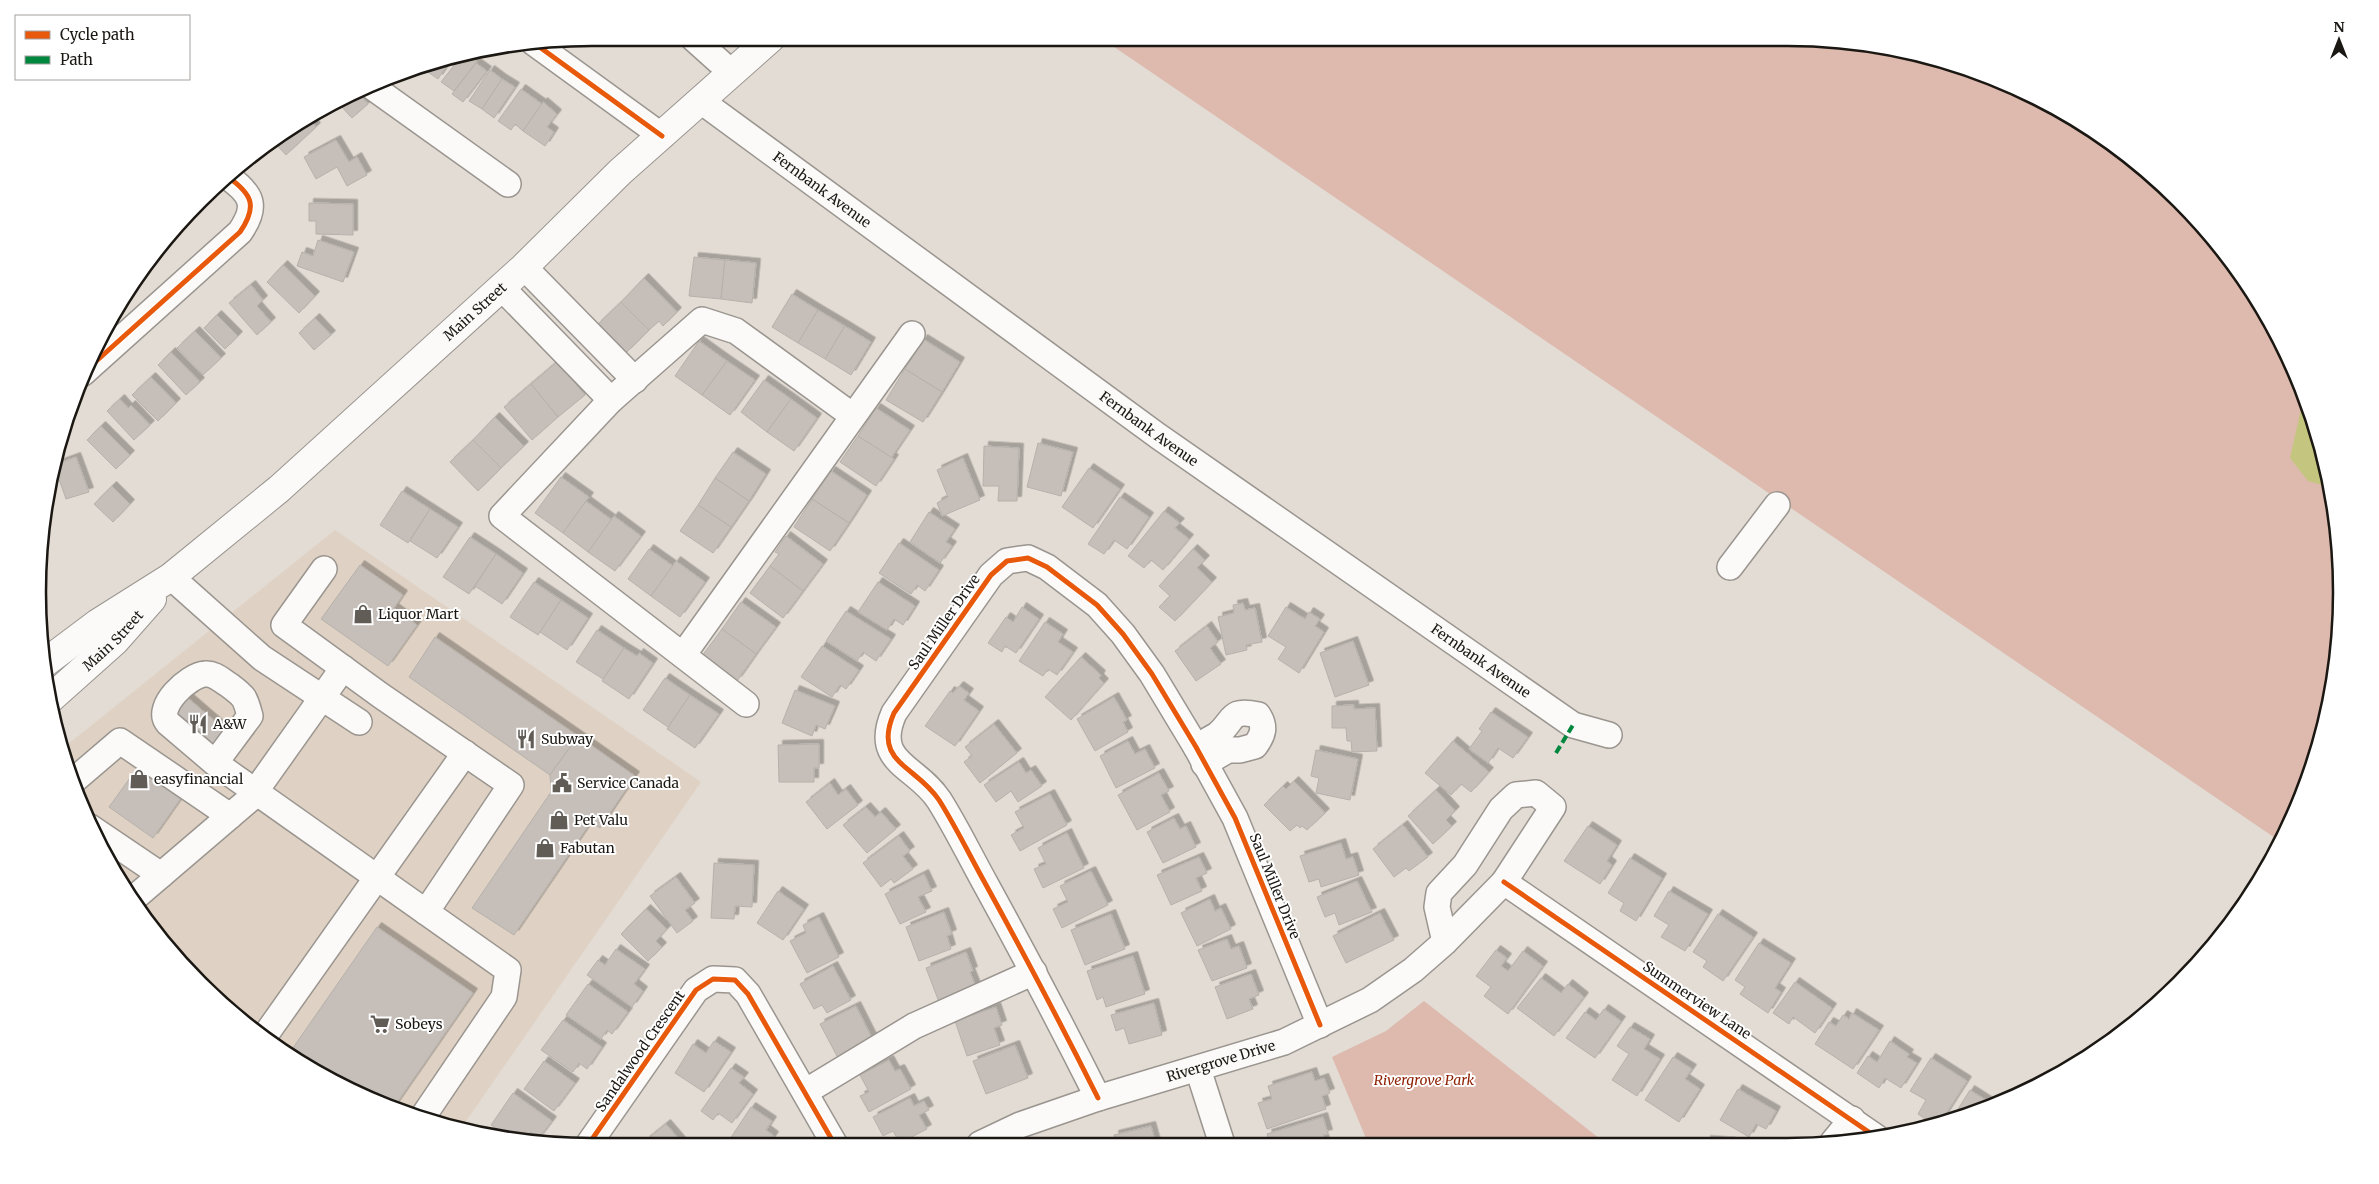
<svg xmlns="http://www.w3.org/2000/svg" width="2379" height="1184" viewBox="0 0 2379 1184" font-family="Merriweather,serif">
<defs>
<filter id="shadow"><feDropShadow dx="4.5" dy="-4.5" stdDeviation="0" flood-color="#0004"/></filter>
</defs>
<rect width="100%" height="100%" fill="#e3dcd4"/>
<!-- built -->
<polygon fill="#dfd2c4" points="335,530 701,782 460,1130 449,1128 347,1089 284,1053 200,984 152,929 95,838 67,770 62,749"/>
<!-- green -->
<g fill="#ddb9ae">
<polygon points="1101,38 1823,39 1930,56 2032,95 2124,152 2204,226 2267,315 2312,413 2337,519 2340,628 2323,735 2281,842"/>
<polygon points="1424,1001 1604,1142 1368,1143 1332,1057 1386,1031"/>
</g>
<!-- water -->
<polygon fill="#c4c67f" points="2305,399 2312,414 2329,487 2308,481 2290,458 2303,400"/>
<!-- building -->
<g fill="#c5beb9" stroke="#b6b1ab" filter="url(#shadow)">
<polygon points="466,53 477,61 454,91 441,82 463,54"/>
<polygon points="453,56 438,79 425,70 431,62"/>
<polygon points="431,62 425,70 418,66"/>
<polygon points="476,63 487,71 463,102 452,94"/>
<polygon points="490,70 502,79 482,109 469,101"/>
<polygon points="502,79 515,87 494,118 482,109"/>
<polygon points="521,89 542,104 523,131 515,124 511,130 498,121"/>
<polygon points="358,92 368,104 352,118 338,103"/>
<polygon points="543,102 557,114 547,127 554,132 545,146 523,131"/>
<polygon points="307,117 316,127 286,155 273,141"/>
<polygon points="336,140 349,162 357,157 367,175 347,186 337,167 316,179 304,157"/>
<polygon points="207,197 196,214 192,211"/>
<polygon points="309,203 353,204 353,235 316,234 316,221 309,221"/>
<polygon points="173,229 176,232 161,251 159,249"/>
<polygon points="318,240 354,252 343,282 297,266 302,252 313,256"/>
<polygon points="154,256 156,258 144,271 144,270"/>
<polygon points="694,257 725,260 721,299 689,296"/>
<polygon points="725,260 756,263 752,303 721,299"/>
<polygon points="283,265 315,296 299,313 267,282"/>
<polygon points="644,278 677,312 663,326 659,321 649,330 621,302"/>
<polygon points="251,285 263,300 257,306 271,322 257,335 229,303"/>
<polygon points="792,294 818,310 798,343 772,327"/>
<polygon points="621,302 649,330 626,353 597,325"/>
<polygon points="818,310 845,326 825,359 798,343"/>
<polygon points="217,315 238,336 225,349 204,328"/>
<polygon points="315,318 331,335 314,350 299,333"/>
<polygon points="845,326 871,342 851,375 825,359"/>
<polygon points="195,331 221,358 203,375 177,348"/>
<polygon points="923,339 960,362 942,392 905,369"/>
<polygon points="699,341 727,361 702,395 675,376"/>
<polygon points="171,352 200,382 186,395 158,365"/>
<polygon points="727,361 755,380 730,415 702,395"/>
<polygon points="557,362 585,395 558,417 531,384"/>
<polygon points="905,369 942,392 923,422 886,400"/>
<polygon points="151,377 176,403 158,421 132,395"/>
<polygon points="764,380 791,399 767,432 741,412"/>
<polygon points="531,384 558,417 532,440 504,407"/>
<polygon points="120,399 128,408 131,405 150,425 134,440 107,411"/>
<polygon points="791,399 817,418 794,451 767,432"/>
<polygon points="876,408 910,430 891,458 858,436"/>
<polygon points="495,417 524,446 501,468 473,440"/>
<polygon points="101,426 130,455 116,469 87,440"/>
<polygon points="858,436 894,459 876,486 840,462"/>
<polygon points="473,440 501,468 478,491 450,462"/>
<polygon points="1038,443 1073,452 1061,496 1027,487"/>
<polygon points="984,446 1019,448 1017,501 998,501 999,486 983,486"/>
<polygon points="733,452 766,474 749,501 715,478"/>
<polygon points="76,457 89,492 66,499 54,465"/>
<polygon points="963,458 980,500 942,516 937,503 948,497 937,470"/>
<polygon points="1089,468 1120,489 1093,528 1062,507"/>
<polygon points="831,471 867,495 849,523 812,499"/>
<polygon points="561,477 589,497 563,533 535,513"/>
<polygon points="715,478 749,501 731,527 698,505"/>
<polygon points="112,486 130,504 113,522 94,504"/>
<polygon points="402,491 430,509 408,543 380,525"/>
<polygon points="1120,497 1149,517 1127,549 1114,540 1104,554 1088,544"/>
<polygon points="812,499 849,523 830,551 794,527"/>
<polygon points="586,501 612,520 588,552 563,533"/>
<polygon points="698,505 731,527 713,553 680,531"/>
<polygon points="430,509 458,527 437,558 410,541"/>
<polygon points="1164,511 1180,523 1175,528 1189,539 1163,570 1151,560 1144,568 1128,556"/>
<polygon points="929,512 955,529 946,542 952,546 940,563 910,542"/>
<polygon points="614,516 641,536 615,571 588,552"/>
<polygon points="786,536 823,564 803,591 770,566 779,554 775,552"/>
<polygon points="470,537 496,554 469,594 443,577"/>
<polygon points="899,543 939,570 925,591 917,585 911,594 879,573"/>
<polygon points="649,549 673,566 651,596 628,579"/>
<polygon points="1193,549 1205,560 1197,568 1212,582 1175,621 1159,607 1170,596 1159,586"/>
<polygon points="496,554 523,573 502,604 475,586"/>
<polygon points="676,561 705,582 680,617 651,596"/>
<polygon points="360,565 403,595 394,608 417,625 388,666 321,619"/>
<polygon points="770,566 803,591 783,618 750,593"/>
<polygon points="534,582 561,600 538,635 510,617"/>
<polygon points="878,582 915,606 903,625 894,619 887,630 858,612"/>
<polygon points="561,600 588,618 567,650 540,632"/>
<polygon points="741,602 776,627 756,654 722,629"/>
<polygon points="1243,603 1245,610 1255,608 1262,642 1246,645 1247,650 1226,655 1218,617 1234,613 1233,605"/>
<polygon points="1022,607 1039,619 1016,653 1005,646 1002,652 988,643 1006,617 1013,622"/>
<polygon points="1286,607 1305,619 1309,612 1320,619 1315,626 1324,632 1299,673 1278,659 1286,647 1268,636"/>
<polygon points="846,611 891,639 876,661 863,652 857,661 826,641"/>
<polygon points="1045,622 1063,634 1058,642 1073,652 1057,675 1048,669 1043,676 1019,661"/>
<polygon points="1207,626 1218,642 1210,648 1221,664 1196,681 1175,651"/>
<polygon points="722,629 756,654 737,681 702,656"/>
<polygon points="597,630 624,648 603,679 576,662"/>
<polygon points="435,637 578,736 550,775 409,677"/>
<polygon points="1353,641 1369,685 1335,697 1320,653"/>
<polygon points="822,646 859,670 846,689 840,685 832,697 801,677"/>
<polygon points="624,648 637,656 639,653 653,663 629,699 602,681"/>
<polygon points="1081,657 1101,675 1099,678 1104,683 1071,720 1045,697"/>
<polygon points="665,678 690,695 668,727 643,710"/>
<polygon points="959,686 969,693 964,700 979,711 955,746 925,726 950,691 953,693"/>
<polygon points="795,690 835,706 825,729 816,725 812,736 782,723"/>
<polygon points="690,695 719,714 695,748 667,729"/>
<polygon points="1114,697 1127,720 1123,722 1128,732 1095,751 1077,719"/>
<polygon points="188,698 225,730 208,750 171,718"/>
<polygon points="1354,705 1354,709 1375,708 1377,751 1352,752 1351,741 1347,741 1346,728 1332,728 1332,706"/>
<polygon points="1491,712 1528,737 1513,758 1498,748 1488,763 1469,749 1482,731 1479,729"/>
<polygon points="994,724 1017,753 980,783 964,762 972,756 965,747"/>
<polygon points="578,736 635,776 600,828 591,822 514,935 472,908 551,792 550,775"/>
<polygon points="1128,741 1135,754 1145,749 1155,768 1116,788 1100,756"/>
<polygon points="1453,741 1489,772 1471,792 1461,784 1451,795 1425,773"/>
<polygon points="819,744 819,768 814,768 814,782 779,782 778,745"/>
<polygon points="1316,750 1358,759 1350,800 1316,793 1319,778 1311,776"/>
<polygon points="143,760 186,791 153,838 109,807"/>
<polygon points="1019,762 1026,773 1031,770 1042,786 1018,802 1011,791 996,802 984,785"/>
<polygon points="1159,773 1169,791 1161,795 1170,812 1137,830 1118,795"/>
<polygon points="1294,781 1325,813 1307,830 1302,826 1300,828 1297,825 1290,831 1264,805 1283,786 1286,789"/>
<polygon points="830,783 838,795 846,789 858,805 827,829 806,802"/>
<polygon points="1436,790 1455,811 1446,820 1452,826 1433,844 1408,816"/>
<polygon points="1050,794 1067,825 1020,851 1011,835 1024,828 1015,812"/>
<polygon points="866,807 875,817 881,812 896,829 867,853 843,825"/>
<polygon points="1174,818 1180,829 1186,826 1196,847 1163,863 1147,832"/>
<polygon points="1403,825 1428,857 1409,871 1406,868 1394,877 1373,849"/>
<polygon points="1588,826 1617,845 1607,861 1612,865 1600,884 1564,861"/>
<polygon points="1067,833 1084,868 1043,888 1034,869 1046,864 1038,848"/>
<polygon points="899,836 910,851 903,856 913,869 894,883 891,879 881,887 863,863"/>
<polygon points="1341,843 1346,859 1353,857 1359,875 1321,887 1319,879 1309,882 1300,856"/>
<polygon points="1199,857 1207,873 1196,878 1202,891 1171,905 1157,875"/>
<polygon points="1630,858 1662,878 1636,921 1620,911 1624,903 1608,893"/>
<polygon points="714,863 754,865 752,907 735,906 734,919 711,918"/>
<polygon points="1091,871 1108,905 1062,928 1053,909 1068,902 1060,886"/>
<polygon points="924,874 932,891 918,897 926,912 900,924 885,894"/>
<polygon points="676,877 695,903 685,910 693,921 677,933 650,896"/>
<polygon points="1357,881 1372,912 1339,925 1335,913 1325,917 1317,897"/>
<polygon points="778,891 804,909 783,940 757,923"/>
<polygon points="1669,891 1708,914 1685,951 1661,937 1669,925 1654,916"/>
<polygon points="1210,899 1215,911 1221,908 1231,929 1197,946 1181,913"/>
<polygon points="646,909 667,929 656,941 662,947 648,961 621,934"/>
<polygon points="944,912 952,934 947,936 951,949 919,961 906,927"/>
<polygon points="1380,913 1394,940 1346,963 1333,936"/>
<polygon points="1111,914 1125,949 1085,965 1071,930"/>
<polygon points="1718,914 1753,937 1723,981 1703,967 1707,961 1693,952"/>
<polygon points="819,917 839,957 807,973 790,941 806,933 803,925"/>
<polygon points="377,927 473,993 394,1107 347,1089 288,1055"/>
<polygon points="1227,939 1231,949 1239,946 1247,968 1212,981 1198,950"/>
<polygon points="1759,943 1791,963 1775,988 1781,992 1768,1013 1740,994 1745,987 1735,980"/>
<polygon points="616,949 645,969 634,984 643,991 632,1007 587,975 598,960 605,965"/>
<polygon points="1496,950 1507,958 1501,966 1508,971 1523,951 1543,966 1508,1014 1484,996 1491,987 1476,976"/>
<polygon points="966,952 973,971 970,972 976,987 939,1002 926,968"/>
<polygon points="1133,956 1145,994 1106,1007 1103,997 1097,1000 1087,971"/>
<polygon points="833,966 851,1000 827,1013 822,1005 814,1009 800,984"/>
<polygon points="1251,974 1259,995 1249,999 1253,1009 1227,1019 1215,987"/>
<polygon points="1541,978 1561,993 1568,984 1584,997 1554,1036 1517,1008"/>
<polygon points="1795,982 1832,1008 1815,1033 1793,1017 1789,1024 1773,1013"/>
<polygon points="588,984 628,1012 612,1034 607,1030 601,1039 566,1015"/>
<polygon points="1154,1003 1162,1035 1129,1044 1124,1028 1116,1031 1111,1015"/>
<polygon points="856,1006 873,1040 838,1058 820,1024"/>
<polygon points="996,1007 1002,1025 994,1028 1000,1045 967,1056 955,1021"/>
<polygon points="1604,1009 1621,1021 1595,1058 1566,1038 1585,1012 1596,1020"/>
<polygon points="1852,1013 1879,1030 1853,1069 1815,1044 1829,1022 1836,1026 1843,1015 1849,1019"/>
<polygon points="563,1020 602,1047 587,1069 579,1063 573,1072 541,1050"/>
<polygon points="1630,1027 1650,1039 1644,1049 1660,1059 1637,1096 1612,1080 1629,1054 1617,1046"/>
<polygon points="714,1041 731,1052 704,1092 675,1073 693,1044 706,1053"/>
<polygon points="1890,1041 1909,1054 1907,1057 1917,1063 1901,1088 1885,1078 1879,1088 1857,1073 1868,1056 1877,1062"/>
<polygon points="1015,1045 1028,1078 986,1094 973,1061"/>
<polygon points="1673,1057 1692,1069 1685,1079 1700,1089 1679,1122 1645,1100"/>
<polygon points="1931,1058 1967,1081 1942,1120 1931,1123 1918,1114 1926,1100 1910,1091"/>
<polygon points="889,1060 895,1071 900,1069 911,1089 869,1112 860,1096 869,1092 860,1075"/>
<polygon points="544,1061 575,1083 554,1111 524,1089"/>
<polygon points="731,1068 744,1077 739,1083 753,1094 732,1123 718,1113 713,1120 701,1111"/>
<polygon points="1312,1072 1315,1081 1324,1078 1330,1093 1322,1096 1326,1109 1267,1129 1258,1103 1272,1099 1268,1086"/>
<polygon points="1738,1089 1776,1111 1766,1129 1756,1124 1749,1137 1720,1120"/>
<polygon points="1970,1090 1995,1106 1953,1117"/>
<polygon points="513,1093 552,1121 539,1138 530,1132 525,1140 509,1138 491,1125"/>
<polygon points="910,1098 914,1106 924,1101 929,1110 919,1115 927,1129 900,1143 893,1131 883,1136 873,1117"/>
<polygon points="751,1107 772,1121 766,1130 774,1136 768,1145 726,1145"/>
<polygon points="1323,1117 1328,1134 1323,1135 1325,1143 1270,1143 1267,1134"/>
<polygon points="666,1124 684,1145 649,1145 645,1141"/>
<polygon points="1151,1126 1156,1144 1116,1144 1114,1135"/>
<polygon points="1706,1140 1731,1142 1706,1142"/>
</g>
<g fill="none" stroke-linecap="round" stroke-linejoin="round">
<defs>
<g id="minor">
<polyline points="693,38 732,73"/>
<polyline points="534,43 662,136"/>
<polyline points="371,86 508,184"/>
<path id="s1" d="M701 101 1158 436 1573 725 1609 735"/>
<polyline points="524,267 635,380"/>
<polyline points="501,287 611,400 502,516 746,704"/>
<path d="M83 373 240 232C258 206 252 194 228 177"/>
<polyline points="611,400 702,320 736,331 853,416"/>
<polyline points="1730,567 1777,505"/>
<polyline points="324,569 284,625 380,695 511,785 426,912"/>
<polyline points="171,577 262,658 359,722"/>
<polyline points="683,655 912,334"/>
<path d="M1196 747C1203 743 1210 739 1217 735 1235 721 1228 708 1258 715 1266 727 1263 735 1255 746L1240 750H1228L1204 764"/>
<path d="M215 763 168 723C154 707 189 675 205 674 214 673 221 680 229 685 245 697 245 697 250 716L215 763 508 970 504 997 422 1118"/>
<polyline points="72,782 120,741 230,816"/>
<polyline points="90,827 161,875"/>
<polyline points="1504,882 1876,1137"/>
<polyline points="133,899 250,799 343,668"/>
<polyline points="264,1037 465,753"/>
<polyline points="1198,1069 1222,1144"/>
<polyline points="805,1092 914,1026 1034,972"/>
<path d="M1098 1098C1062 1026 1024 954 985 883 970 856 956 827 939 800 916 765 872 763 894 713L991 575 1007 561 1028 558 1047 567 1097 605 1123 634 1152 674 1196 747 1235 818 1320 1025"/>
<polyline points="1833,1142 1852,1119"/>
<path id="s2" d="M980 1144 1020 1125 1098 1098 1284 1042 1370 1000 1413 970 1445 942 1504 882 1553 807 1536 793 1516 795 1501 809 1465 865 1439 893 1437 907 1445 942"/>
<polyline points="588,1145 696,990 713,979 735,980 748,994 835,1145"/>
</g>
<g id="major">
<path id="s3" d="M42 665 98 623 171 577 279 489 524 267 620 172 771 38"/>
<path id="s4" d="M50 699 115 641 152 599"/>
</g>
</defs>
<!-- minor casing -->
<use href="#minor" stroke="#9a958f" stroke-width="28"/>
<!-- major casing -->
<use href="#major" stroke="#9a958f" stroke-width="30"/>
<!-- minor -->
<use href="#minor" stroke="#fbfaf9" stroke-width="25"/>
<!-- major -->
<use href="#major" stroke="#fbfaf9" stroke-width="28"/>
<!-- quiet -->
<polyline stroke="#00873e" stroke-width="4" stroke-dasharray="8 4" stroke-linecap="butt" points="1556,753 1573,725"/>
<defs>
<g id="cycleway">
<polyline points="534,43 662,136"/>
<path d="M83 373 240 232C258 206 252 194 228 177"/>
<polyline points="1504,882 1876,1137"/>
<path d="M1098 1098C1062 1026 1024 954 985 883 970 856 956 827 939 800 916 765 872 763 894 713L991 575 1007 561 1028 558 1047 567 1097 605 1123 634 1152 674 1196 747 1235 818 1320 1025"/>
<polyline points="588,1145 696,990 713,979 735,980 748,994 835,1145"/>
</g>
</defs>
<!-- cycleway casing -->
<use href="#cycleway" stroke="#fff" stroke-width="8"/>
<!-- cycleway -->
<use href="#cycleway" stroke="#e8590c" stroke-width="5"/>
</g>
<!-- icons -->
<defs>
<symbol id="shop-bare" viewBox="-9 -9 18 18"><path d="M-5-2.5h2.3a2.7 3.5 0 0 1 5.4 0H5L5.5 6h-11ZM-1.5-2.5h3a1.5 2.3 0 0 0-3 0Z" fill="#615c56" stroke="#fff" stroke-width="2.5" paint-order="stroke"/></symbol>
<symbol id="restaurant-bare" viewBox="-9 -9 18 18"><path d="M-5-6h1v4h1v-4h1v4h1v-4h1v5L-1.5 .5V6h-2V.5L-5-1ZM5-6V6H3V1.5H1.5Q1.5-4 5-6Z" fill="#615c56" stroke="#fff" stroke-width="2.5" paint-order="stroke"/></symbol>
<symbol id="civic-bare" viewBox="-9 -9 18 18"><path d="M-.6-6.5H3V-4.5H.6V-3L4-1V1h2V6H-6V1h2V-1L-.6-3ZM-1.2 2.5V6h2.4V2.5Z" fill="#615c56" stroke="#fff" stroke-width="2.5" paint-order="stroke"/></symbol>
<symbol id="supermarket-bare" viewBox="-9 -9 18 18"><path d="M-6-5.5h2.5l.6 2H6L4.5 2H-2.5L-4.4-4H-6ZM-1.5 3.2a1.3 1.3 0 1 0 .1 0ZM3 3.2a1.3 1.3 0 1 0 .1 0Z" fill="#615c56" stroke="#fff" stroke-width="2.5" paint-order="stroke"/></symbol>
</defs>
<g fill-rule="evenodd">
<use href="#shop-bare" x="349" y="600" width="28" height="28"/>
<use href="#restaurant-bare" x="184" y="710" width="28" height="28"/>
<use href="#restaurant-bare" x="512" y="725" width="28" height="28"/>
<use href="#shop-bare" x="125" y="765" width="28" height="28"/>
<use href="#civic-bare" x="548" y="769" width="28" height="28"/>
<use href="#shop-bare" x="545" y="806" width="28" height="28"/>
<use href="#shop-bare" x="531" y="834" width="28" height="28"/>
<use href="#supermarket-bare" x="366" y="1010" width="28" height="28"/>
</g>
<g text-anchor="middle" stroke-width="4" stroke-linejoin="round" paint-order="stroke">
<!-- street labels -->
<g font-size="14" fill="#1b1712" stroke="#fff">
<text dy="5" stroke="none"><textPath href="#s1" startOffset="150">Fernbank Avenue</textPath></text>
<text dy="5" stroke="none"><textPath href="#s3" startOffset="560">Main Street</textPath></text>
<text dy="5" stroke="none"><textPath href="#s1" startOffset="555">Fernbank Avenue</textPath></text>
<text transform="translate(944 622) rotate(-55)" y="5">Saul Miller Drive</text>
<text dy="5" stroke="none"><textPath href="#s4" startOffset="86">Main Street</textPath></text>
<text dy="5" stroke="none"><textPath href="#s1" startOffset="960">Fernbank Avenue</textPath></text>
<text transform="translate(1275 886) rotate(68)" y="5">Saul Miller Drive</text>
<text transform="translate(1697 1000) rotate(34)" y="5">Summerview Lane</text>
<text transform="translate(640 1051) rotate(-55)" y="5">Sandalwood Crescent</text>
<text dy="5" stroke="none"><textPath href="#s2" startOffset="255">Rivergrove Drive</textPath></text>
</g>
<!-- poi labels -->
<g font-size="14" fill="#1b1712" stroke="#fff" text-anchor="start">
<text x="378" y="619">Liquor Mart</text>
<text x="213" y="729">A&amp;W</text>
<text x="541" y="744">Subway</text>
<text x="154" y="784">easyfinancial</text>
<text x="577" y="788">Service Canada</text>
<text x="574" y="825">Pet Valu</text>
<text x="560" y="853">Fabutan</text>
<text x="395" y="1029">Sobeys</text>
</g>
<!-- park labels -->
<g font-size="14" font-style="italic" fill="#8e1f02" stroke="#fff">
<text x="1424" y="1085">Rivergrove Park</text>
</g>
</g>
<!-- crop -->
<path d="M0 0H2379V1184H0ZM592 46H1787A546 546 0 0 1 2333 592V592A546 546 0 0 1 1787 1138H592A546 546 0 0 1 46 592V592A546 546 0 0 1 592 46Z" fill="#fff" fill-rule="evenodd"/>
<path fill="none" stroke="#1b1712" stroke-width="2.5" d="M592 46H1787A546 546 0 0 1 2333 592V592A546 546 0 0 1 1787 1138H592A546 546 0 0 1 46 592V592A546 546 0 0 1 592 46Z"/>
<!-- legend -->
<rect x="15" y="15" width="175" height="65" fill="#ffffff" stroke="#a4a2a0"/>
<rect x="25" y="31" width="25" height="8" fill="#e8590c" stroke="#a4a2a0"/>
<text x="60" y="40" font-size="15" fill="#1b1712">Cycle path</text>
<rect x="25" y="56" width="25" height="8" fill="#00873e" stroke="#a4a2a0"/>
<text x="60" y="65" font-size="15" fill="#1b1712">Path</text>
<!-- north arrow -->
<g transform="translate(2339 40)" stroke="#ffffff" stroke-width="4" paint-order="stroke">
<path d="M0-4L9 19L0 12L-9 19Z" fill="#1b1712"/>
<text y="-8" font-size="14" font-weight="bold" text-anchor="middle" fill="#1b1712">N</text>
</g>
</svg>
